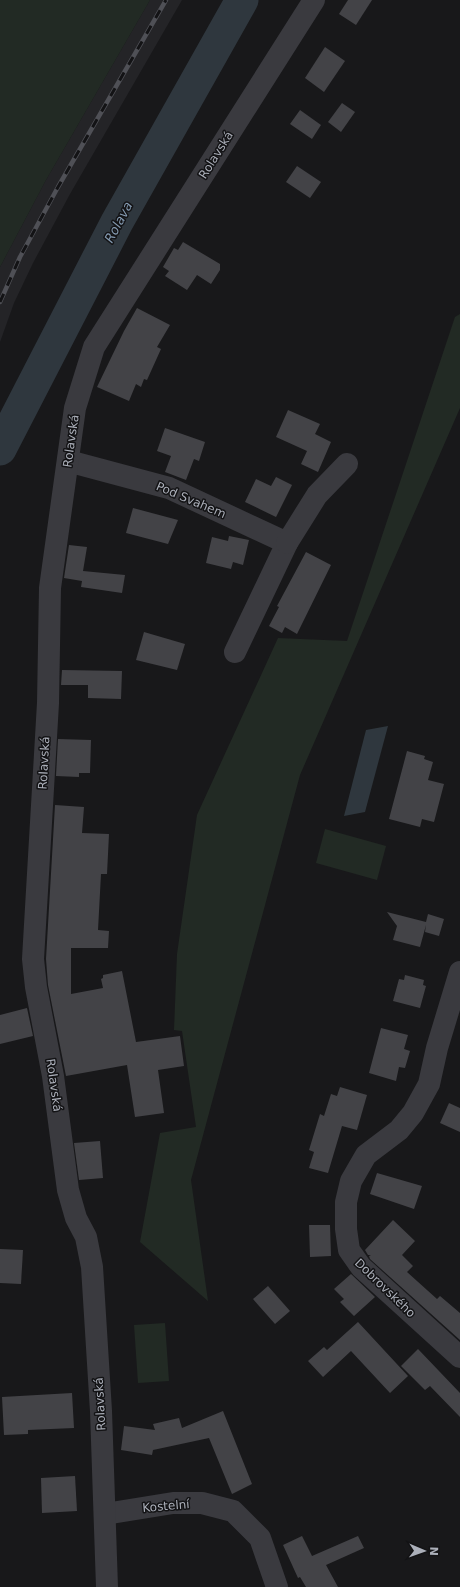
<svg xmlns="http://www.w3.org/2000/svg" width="460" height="1587" viewBox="0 0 460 1587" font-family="'DejaVu Sans',sans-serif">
<rect width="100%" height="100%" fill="#18181a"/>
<!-- built -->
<polygon fill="#242427" points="150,0 182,0 70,194 33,263 14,303 0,342 0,267 46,180"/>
<!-- green -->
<g fill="#222a24">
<polygon points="0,0 150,0 46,180 0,267"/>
<polygon points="460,314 460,408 300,775 191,1180 208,1301 140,1242 160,1133 196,1127 182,1031 174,1030 177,954 197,815 278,638 347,641 455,317"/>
<polygon points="325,829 386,846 377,880 316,863"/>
<polygon points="165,1323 169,1381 138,1383 134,1325"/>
</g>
<!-- water -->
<polygon fill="#2f373e" points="388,726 365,812 344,816 366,730"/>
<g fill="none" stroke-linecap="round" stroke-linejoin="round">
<!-- river -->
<polyline stroke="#2f373e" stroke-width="33" points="0,449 117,222 242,0"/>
</g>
<!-- building -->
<g fill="#434347">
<polygon points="348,0 372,0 356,25 339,14"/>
<polygon points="325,47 345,61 324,92 305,78"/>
<polygon points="342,103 355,112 341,132 328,122"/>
<polygon points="300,110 321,125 312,139 290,124"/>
<polygon points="297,166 321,182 310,198 286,182"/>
<polygon points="183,242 220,264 220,270 211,284 197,275 187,290 165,276 169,271 163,267 174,248 178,250"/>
<polygon points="137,308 170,325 157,347 161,349 147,380 144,379 141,387 136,384 129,401 97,387 124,331"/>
<polygon points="288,410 320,424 315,434 331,442 318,472 301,464 307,451 276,437"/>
<polygon points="165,428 205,442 199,461 194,459 186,480 165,472 171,456 157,451"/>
<polygon points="276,477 292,485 276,517 245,502 256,479 271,486"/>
<polygon points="133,508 178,520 168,544 126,533"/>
<polygon points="229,536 249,540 243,565 233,562 231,569 206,563 212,537 228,541"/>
<polygon points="69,545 87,547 83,571 125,575 122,593 81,587 82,581 64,578"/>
<polygon points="306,552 331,565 297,634 285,627 282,633 269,626 279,607 277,606"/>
<polygon points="144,632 185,644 177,670 136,660"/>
<polygon points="62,670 122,671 121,699 88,698 88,685 61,685"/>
<polygon points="58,739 91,740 90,773 79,773 79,777 56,776"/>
<polygon points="407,751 425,756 424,759 433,762 428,780 444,784 434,822 422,819 420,827 389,819"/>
<polygon points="55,805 84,807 82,833 109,834 107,874 101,874 98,930 109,931 108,948 71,948 71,994 103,988 101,979 103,978 103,975 122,971 136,1042 180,1036 184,1066 158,1070 164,1113 135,1117 127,1065 66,1076 48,985 46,959"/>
<polygon points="387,912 426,922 428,914 444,919 439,936 425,932 426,925 420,947 393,940 397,926"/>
<polygon points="405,975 424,980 423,985 426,986 420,1008 393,1001 399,979 404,980"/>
<polygon points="27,1008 33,1036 0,1044 0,1015"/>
<polygon points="381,1028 408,1035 404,1049 410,1051 405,1068 399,1067 396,1081 369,1073"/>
<polygon points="340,1087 367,1095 357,1130 342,1126 328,1173 309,1168 314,1152 309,1150 320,1114 324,1116 331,1094 337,1096"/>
<polygon points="449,1103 460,1108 460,1132 440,1123"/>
<polygon points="100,1141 103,1178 79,1180 74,1143"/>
<polygon points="377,1173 422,1186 414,1209 370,1194"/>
<polygon points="393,1220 415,1241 402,1255 413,1266 407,1272 437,1299 440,1296 460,1313 460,1340 370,1259 369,1256 371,1255 368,1255 365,1250"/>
<polygon points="309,1225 330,1225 331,1256 310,1257"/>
<polygon points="0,1249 23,1250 21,1284 0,1283"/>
<polygon points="351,1274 375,1297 354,1316 340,1302 344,1299 334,1289"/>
<polygon points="268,1286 290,1311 275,1324 253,1299"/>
<polygon points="358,1322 408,1376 390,1393 351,1351 323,1377 308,1361 324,1347 327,1350"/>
<polygon points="418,1349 460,1393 460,1417 430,1386 425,1390 401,1366"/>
<polygon points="72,1393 74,1428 28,1430 28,1434 4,1435 2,1397"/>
<polygon points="223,1411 252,1484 232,1494 209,1438 153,1450 152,1455 121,1450 124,1426 155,1430 153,1424 179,1418 182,1428"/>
<polygon points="75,1476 77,1511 42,1513 41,1478"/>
<polygon points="302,1536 312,1556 358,1536 364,1548 326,1565 338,1587 306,1587 300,1577 298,1578 283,1545"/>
</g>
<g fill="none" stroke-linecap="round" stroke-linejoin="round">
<!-- minor -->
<g stroke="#3a3a3f" stroke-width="22">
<polyline points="68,461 169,488 287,543 235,652"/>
<polyline points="287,543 317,495 347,464"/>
<polyline points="460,972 437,1048 429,1084 413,1113 399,1130 366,1155 351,1181 346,1202 346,1229 349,1250 361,1267 460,1357"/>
<polyline points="105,1514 173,1503 202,1503 233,1511 260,1538 277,1587"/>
<polyline points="107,1587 101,1411 92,1267 86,1237 76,1218 68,1190 53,1076 36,987 33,959 48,703 50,588 75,408 94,347 314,0"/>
</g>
<defs>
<polyline id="rail" points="0,302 20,257 58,187 166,0"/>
</defs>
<!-- rail casing -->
<use href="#rail" stroke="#4f5056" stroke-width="4.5"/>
<!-- rail -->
<use href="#rail" stroke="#131315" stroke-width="3" stroke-dasharray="9" stroke-linecap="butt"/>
</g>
<g text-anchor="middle" stroke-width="3" stroke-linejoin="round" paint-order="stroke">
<!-- street labels -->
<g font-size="12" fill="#abafb9" stroke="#131315">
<text transform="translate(216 155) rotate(-58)" y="4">Rolavská</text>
<text transform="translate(71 441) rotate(-82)" y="4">Rolavská</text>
<text transform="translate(191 500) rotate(23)" y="4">Pod Svahem</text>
<text transform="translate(44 763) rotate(-87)" y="4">Rolavská</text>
<text transform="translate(54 1085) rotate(82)" y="4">Rolavská</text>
<text transform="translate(385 1288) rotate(44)" y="4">Dobrovského</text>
<text transform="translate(100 1404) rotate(-93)" y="4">Rolavská</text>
<text transform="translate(166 1506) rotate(-5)" y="4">Kostelní</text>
</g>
<!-- water labels -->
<g font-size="13" font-style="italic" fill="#859bb2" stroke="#131315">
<text transform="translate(118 222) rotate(-62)" y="5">Rolava</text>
</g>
</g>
<!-- north arrow -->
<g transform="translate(424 1551) rotate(92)" stroke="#131315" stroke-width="3" paint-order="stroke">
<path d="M0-3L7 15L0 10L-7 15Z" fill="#abafb9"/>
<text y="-6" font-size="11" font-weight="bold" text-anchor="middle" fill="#abafb9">N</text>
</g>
</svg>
